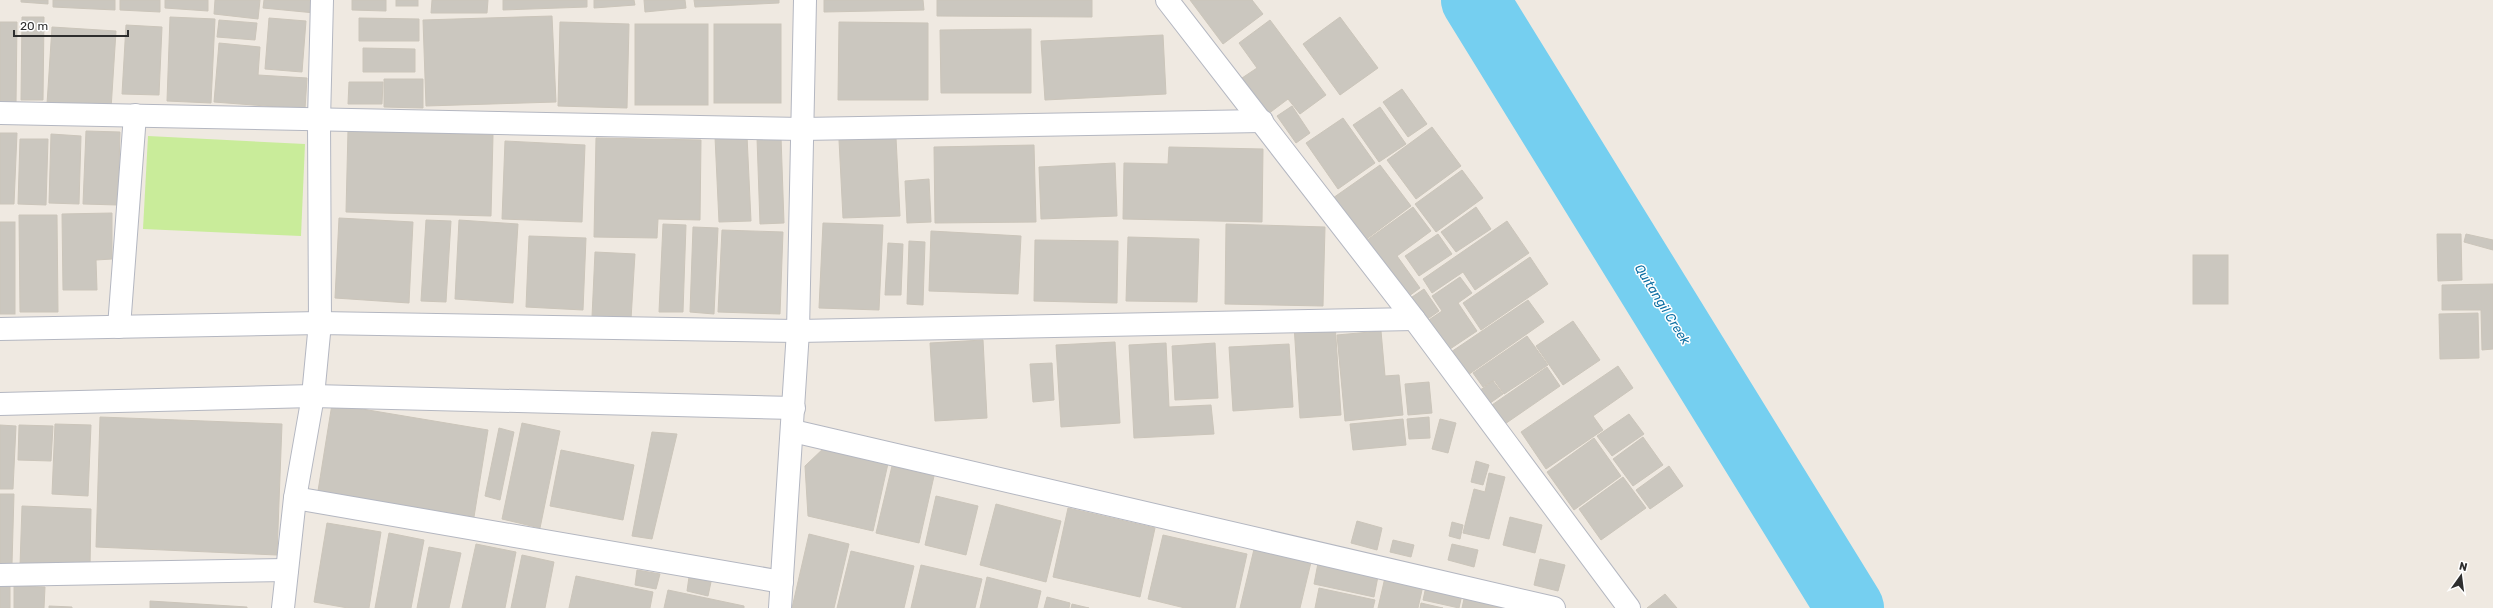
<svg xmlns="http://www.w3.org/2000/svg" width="2493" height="608" viewBox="0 0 2493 608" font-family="Rubik,sans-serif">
<rect width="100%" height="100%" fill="#efe9e1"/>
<!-- pitch -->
<polygon fill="#c9ec9a" points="148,136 305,144 301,236 143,229"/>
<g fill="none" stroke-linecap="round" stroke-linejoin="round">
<!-- river -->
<polyline stroke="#75cff0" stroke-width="68" points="1475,0 1850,608"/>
</g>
<!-- building -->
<g fill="#cbc7bf" stroke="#cbc5ba">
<polygon points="21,0 48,0 48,4 21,2"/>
<polygon points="53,0 115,0 115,10 53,7"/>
<polygon points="120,0 160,0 160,12 120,10"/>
<polygon points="165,0 208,0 208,11 165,8"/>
<polygon points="215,0 260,0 258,19 214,14"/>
<polygon points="264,0 316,0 315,13 263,8"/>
<polygon points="352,0 386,0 386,11 352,10"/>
<rect x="396" y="0" width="22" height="6"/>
<polygon points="432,0 488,0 487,13 431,13"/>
<polygon points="503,0 587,0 587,7 503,10"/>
<polygon points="594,0 634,0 635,5 594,8"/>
<polygon points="644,0 685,0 686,8 645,12"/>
<polygon points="694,0 779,0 779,3 695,7"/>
<polygon points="824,0 923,0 924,10 824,12"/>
<polygon points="937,0 1092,0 1092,17 937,16"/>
<polygon points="1190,0 1252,0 1263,14 1223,44"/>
<polygon points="552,16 556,102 426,106 423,20"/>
<polygon points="22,17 44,17 43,100 21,100"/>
<polygon points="170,17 215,19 211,103 167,101"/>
<polygon points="1340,17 1378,68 1340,95 1303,44"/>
<polygon points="269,18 306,21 302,72 265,69"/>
<polygon points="359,18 419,19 419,41 359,41"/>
<polygon points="219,20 257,23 255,40 217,37"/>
<polygon points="1270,20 1326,95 1300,114 1288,99 1268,114 1242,78 1257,68 1239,43"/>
<polygon points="0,22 17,22 16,104 0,104"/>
<polygon points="560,22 629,24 627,108 558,106"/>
<polygon points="839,22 928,23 928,100 838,100"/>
<rect x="635" y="24" width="73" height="81"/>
<rect x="714" y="24" width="67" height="79"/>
<polygon points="126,25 162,27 159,95 122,94"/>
<polygon points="52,27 116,31 111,109 47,104"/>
<polygon points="1031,29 1031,93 941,93 940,30"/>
<polygon points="1163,35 1166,94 1045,100 1041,41"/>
<polygon points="219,43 260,47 258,75 307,78 305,109 214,102"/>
<polygon points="363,48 415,49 415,72 363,72"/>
<polygon points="384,79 423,79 423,108 384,107"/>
<polygon points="349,82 383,82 382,104 348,104"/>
<polygon points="1402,89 1427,124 1408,137 1383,102"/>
<polygon points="1292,106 1310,133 1296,143 1277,116"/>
<polygon points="1380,107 1406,144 1379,162 1353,125"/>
<polygon points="1343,118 1375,163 1338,189 1306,143"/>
<polygon points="1432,127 1461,166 1416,199 1387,160"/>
<polygon points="348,130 493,135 491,216 346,212"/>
<polygon points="86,131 120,132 118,205 83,204"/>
<polygon points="0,133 17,133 14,204 0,204"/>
<polygon points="51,134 81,136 79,204 49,203"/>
<polygon points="747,136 751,221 719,222 715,137"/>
<polygon points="781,137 784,223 760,224 757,138"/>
<polygon points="596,138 701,140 700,220 658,219 657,238 594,237"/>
<polygon points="896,138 900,216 843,218 839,140"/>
<polygon points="20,139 48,139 46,205 18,204"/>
<polygon points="505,141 585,145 582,222 502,219"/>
<polygon points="1034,145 1036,222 935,223 934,147"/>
<polygon points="1169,147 1263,149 1262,222 1123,219 1124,163 1168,164"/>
<polygon points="1115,163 1117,216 1041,219 1039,167"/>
<polygon points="1380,165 1411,206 1364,241 1333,198"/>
<polygon points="1462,170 1483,198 1436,232 1415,204"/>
<polygon points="929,179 931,222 907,223 905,181"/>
<polygon points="1413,207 1431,231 1397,256 1420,288 1405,299 1363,243"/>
<polygon points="1476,207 1491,229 1456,252 1441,232"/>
<polygon points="112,213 112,259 96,260 97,290 63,290 62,214"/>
<polygon points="19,215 57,215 58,312 20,312"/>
<polygon points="339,218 413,222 409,303 335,298"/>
<polygon points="426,220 451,221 446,302 421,301"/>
<polygon points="459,220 518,224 513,303 455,299"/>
<polygon points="1507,221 1529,253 1475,290 1463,272 1432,293 1423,279"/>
<rect x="0" y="222" width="15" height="92"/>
<polygon points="823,223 883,225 879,310 819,308"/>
<polygon points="663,224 686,225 683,312 659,312"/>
<polygon points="1226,224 1325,227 1323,306 1225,304"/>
<polygon points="693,227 718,228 714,314 690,312"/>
<polygon points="722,230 783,232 780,314 718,312"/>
<polygon points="931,231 1021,236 1018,294 929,291"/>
<polygon points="1438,234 1452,254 1419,276 1405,256"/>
<polygon points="2437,234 2461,234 2462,280 2438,281"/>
<polygon points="2466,234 2493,240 2493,250 2464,242"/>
<polygon points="529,236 586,238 583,310 526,307"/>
<polygon points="1128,237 1199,239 1197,302 1126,301"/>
<polygon points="1035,240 1118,241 1117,303 1034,301"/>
<polygon points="909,241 925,242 923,305 907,304"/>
<polygon points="888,243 903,244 901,295 885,295"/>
<polygon points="595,252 635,254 631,319 592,317"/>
<rect x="2193" y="255" width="35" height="49"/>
<polygon points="1530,257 1548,284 1481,330 1463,303"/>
<polygon points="1460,277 1472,293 1458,303 1477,331 1444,353 1423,324 1442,311 1432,296"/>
<polygon points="2493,284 2493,349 2482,350 2481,310 2442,310 2442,285"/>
<polygon points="1424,289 1439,311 1422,323 1406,301"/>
<polygon points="1528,300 1544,322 1465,377 1448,354"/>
<polygon points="2478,313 2479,358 2440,359 2439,314"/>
<polygon points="1573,321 1600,360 1563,385 1536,346"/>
<polygon points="1335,323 1341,415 1300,418 1294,325"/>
<polygon points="1381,331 1385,376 1399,375 1403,415 1345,421 1337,335"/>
<polygon points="1527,336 1548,365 1504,394 1494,380 1483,387 1473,373"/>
<polygon points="983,340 987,418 935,421 930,343"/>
<polygon points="1115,342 1120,423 1061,427 1056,345"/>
<polygon points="1166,343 1169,407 1211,405 1214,434 1134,438 1129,345"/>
<polygon points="1215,343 1218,398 1175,400 1172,346"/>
<polygon points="1289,344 1293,407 1233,411 1229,347"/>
<polygon points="1052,363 1054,400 1033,402 1030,364"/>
<polygon points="1618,366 1633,388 1593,416 1603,430 1546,469 1521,432"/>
<polygon points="1547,367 1560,386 1502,426 1489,407"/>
<polygon points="1493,381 1503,394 1486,406 1476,393"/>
<polygon points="1429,382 1432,413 1408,415 1405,384"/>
<polygon points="332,404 488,430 474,517 318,491"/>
<polygon points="1629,414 1644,434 1612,456 1597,436"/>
<polygon points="100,417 282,424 277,555 96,547"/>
<polygon points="1429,417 1430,438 1409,439 1407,419"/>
<polygon points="1403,419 1406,445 1353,450 1350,424"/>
<polygon points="1440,419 1456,423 1448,453 1432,449"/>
<polygon points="522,423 560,431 540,528 502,519"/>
<polygon points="55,424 91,425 88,496 52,494"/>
<polygon points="0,425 16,426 13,489 0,489"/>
<polygon points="19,425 53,426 51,461 18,460"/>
<polygon points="499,428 514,432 500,500 485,496"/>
<polygon points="652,432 677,434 652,539 632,536"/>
<polygon points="1643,437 1663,465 1633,486 1613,459"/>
<polygon points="1594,438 1621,476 1574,510 1547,472"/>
<polygon points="826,446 889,459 873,531 808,516 805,466"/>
<polygon points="561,450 634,465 623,520 550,506"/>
<polygon points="1476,461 1489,465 1483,485 1471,482"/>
<polygon points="892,466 934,476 919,543 876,533"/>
<polygon points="1669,466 1683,486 1650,509 1636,490"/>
<polygon points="1489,473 1505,477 1489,539 1463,533 1474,489 1485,492"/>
<polygon points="1623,477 1646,508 1601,540 1579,509"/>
<polygon points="0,494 14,494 12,564 0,564"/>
<polygon points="936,496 978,506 966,555 925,545"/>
<polygon points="996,504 1061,521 1046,582 980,565"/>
<polygon points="22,506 91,509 90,568 20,566"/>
<polygon points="1068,508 1155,528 1140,597 1053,577"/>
<polygon points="1510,517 1542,525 1535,553 1503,545"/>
<polygon points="1357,521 1382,528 1377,550 1351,543"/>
<polygon points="1452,522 1463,525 1460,539 1449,536"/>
<polygon points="327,523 381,532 369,608 348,608 314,602"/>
<polygon points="389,533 424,540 411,608 375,608"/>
<polygon points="809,534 849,544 834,608 792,608"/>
<polygon points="1163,535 1247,554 1235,608 1185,608 1148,599"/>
<polygon points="1393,540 1414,545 1411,557 1390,552"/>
<polygon points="476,544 516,552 505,608 462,608"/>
<polygon points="1452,544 1478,550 1474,567 1448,560"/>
<polygon points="1255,545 1312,558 1300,608 1240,608"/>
<polygon points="429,547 461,553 449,608 417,608"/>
<polygon points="851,551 914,566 904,608 837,608"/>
<polygon points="522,555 554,562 545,608 511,608"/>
<polygon points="1319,558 1379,571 1374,597 1314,584"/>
<polygon points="1540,559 1565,565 1558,591 1534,585"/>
<polygon points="921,565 982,579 975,608 911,608"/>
<polygon points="637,570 660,574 656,589 635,585"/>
<polygon points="1386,573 1424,581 1418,608 1378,608"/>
<polygon points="576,576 653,592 650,608 569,608"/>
<polygon points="689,577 711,582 708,596 687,591"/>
<polygon points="987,577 1041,591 1037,608 980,608"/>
<polygon points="1427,582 1463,590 1459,608 1423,600"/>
<rect x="0" y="584" width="10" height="24"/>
<polygon points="14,586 45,587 44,608 14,608"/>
<polygon points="1319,588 1375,600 1373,608 1315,608"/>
<polygon points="668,590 744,606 744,608 664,608"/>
<polygon points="1466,590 1521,608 1462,608"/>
<polygon points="1665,594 1677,608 1647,608"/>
<polygon points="1047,597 1070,603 1069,608 1044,608"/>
<polygon points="150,601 247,607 247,608 150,608"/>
<polygon points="1421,603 1443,608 1420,608"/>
<polygon points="1072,604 1089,608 1071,608"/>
<polygon points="49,606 72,607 72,608 49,608"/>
</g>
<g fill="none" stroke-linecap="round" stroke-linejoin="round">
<defs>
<g id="minor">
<polyline points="1167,0 1414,319 1629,608"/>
<polyline points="0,113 802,129 1262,121"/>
<polyline points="119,327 135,115"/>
<polyline points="0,329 320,323 798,331 1414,319"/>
<polyline points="0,404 313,396 794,408"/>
<polyline points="793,431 1554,608"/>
<polyline points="295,498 782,582"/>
<polyline points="0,575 287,570"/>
<polyline points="283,608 295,498 313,396 320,323 319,120 322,0"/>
<polyline points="780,608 798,331 805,0"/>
</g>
</defs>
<!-- minor casing -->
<use href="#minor" stroke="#b4b7c1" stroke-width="24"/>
<!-- minor -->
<use href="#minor" stroke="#fff" stroke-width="22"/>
</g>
<g text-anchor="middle" stroke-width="3" stroke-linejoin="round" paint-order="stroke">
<!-- water labels -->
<g font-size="13" font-style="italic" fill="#0d6fa3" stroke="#fff">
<text transform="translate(1663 304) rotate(58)" y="5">Quitangil Creek</text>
</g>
</g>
<!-- north arrow -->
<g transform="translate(2461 576) rotate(14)" stroke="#ffffff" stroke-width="3" paint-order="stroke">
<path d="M0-3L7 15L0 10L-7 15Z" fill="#2e2e2e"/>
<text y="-6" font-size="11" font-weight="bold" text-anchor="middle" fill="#2e2e2e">N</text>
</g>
<!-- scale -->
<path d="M14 30v6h114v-6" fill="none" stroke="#2e2e2e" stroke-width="2"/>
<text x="20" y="30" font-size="12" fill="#2e2e2e" stroke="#ffffff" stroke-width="3" paint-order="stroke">20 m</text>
</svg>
